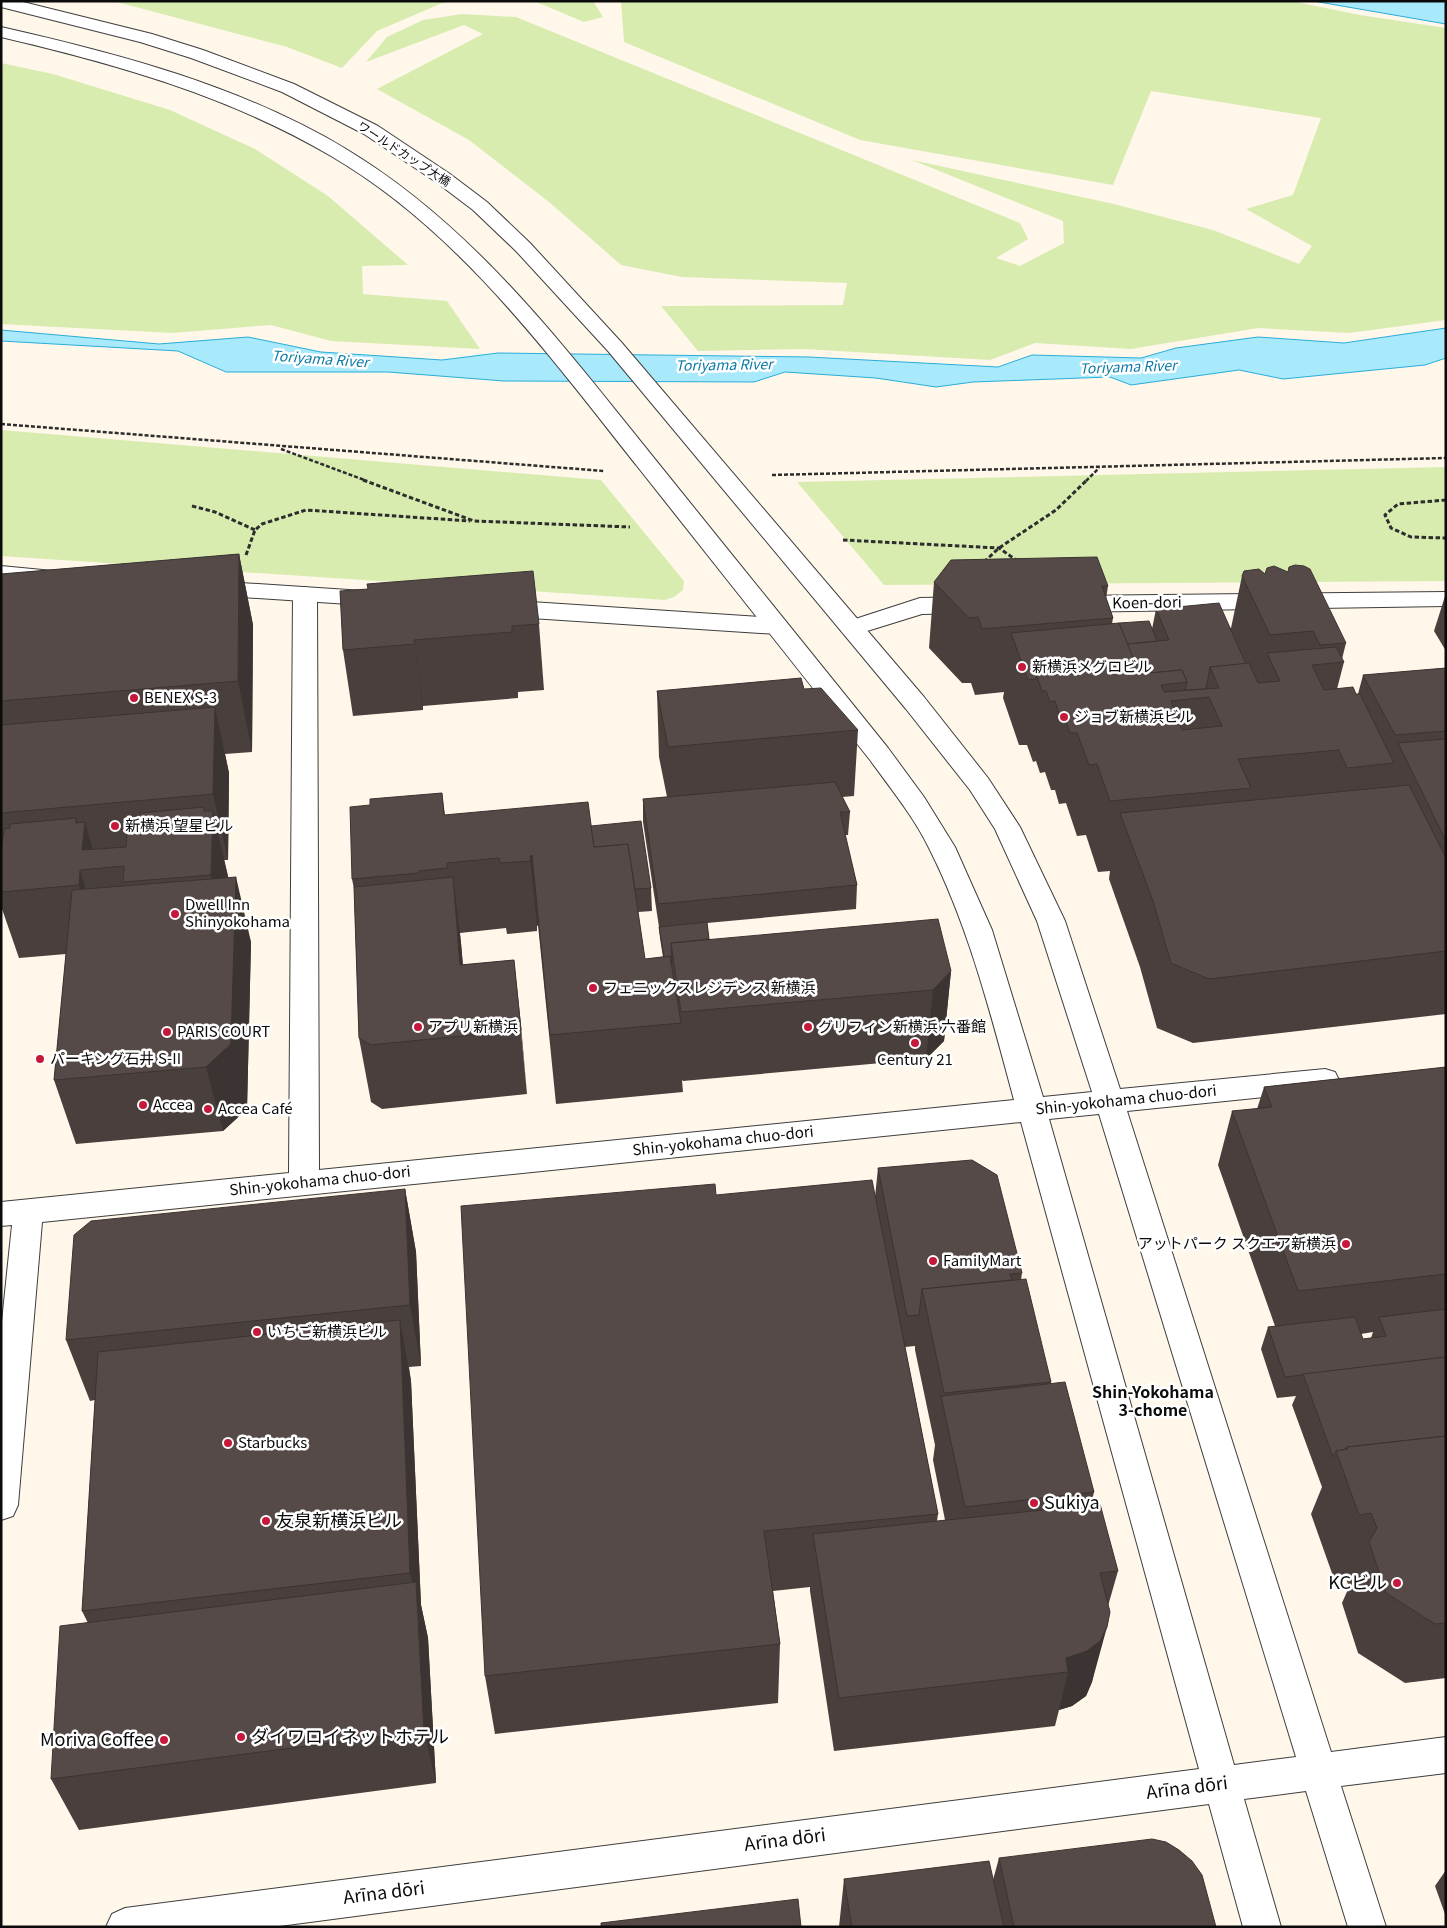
<svg xmlns="http://www.w3.org/2000/svg" width="1447" height="1928" viewBox="0 0 1447 1928" font-family="Georgia,'Noto Sans JP',serif">
<rect width="100%" height="100%" fill="#fff7e9"/>
<!-- green -->
<g fill="#d8ecb0">
<polygon points="113,1 452,1 440,4 377,31 342,68 287,47"/>
<polygon points="534,1 593,1 603,17 584,22"/>
<polygon points="621,1 1291,1 1360,15 1446,28 1446,320 1349,333 1258,328 1131,349 1035,343 990,360 804,349 698,351 661,306 843,305 847,283 682,277 621,265 549,202 469,140 377,89 483,34 464,25 366,62 387,37 423,20 462,14 516,17 1020,223 1028,239 996,258 1020,266 1064,243 1063,221 912,160 1114,204 1213,230 1299,264 1312,246 1246,209 1293,195 1321,118 1151,91 1113,185 860,140 624,42"/>
<polygon points="1,63 53,74 170,110 255,149 328,196 408,265 362,266 363,294 447,301 480,349 331,341 271,325 172,333 1,324"/>
<polygon points="1,430 601,480 684,581 683,590 674,597 665,600 1,556"/>
<polygon points="1446,467 1446,581 884,585 797,482"/>
</g>
<!-- water -->
<g fill="#a9e9fc" stroke="#29add9">
<polygon points="1313,1 1446,1 1446,24"/>
<polygon points="1446,328 1446,358 1425,365 1283,379 1239,370 1131,385 1110,377 973,382 936,387 876,378 785,372 754,382 504,381 388,372 226,372 178,351 1,341 1,330 159,344 248,337 321,352 442,360 498,353 809,357 998,367 1032,355 1141,358 1176,348 1258,337 1344,343"/>
</g>
<g fill="none" stroke-linecap="round" stroke-linejoin="round">
<defs>
<g id="minor">
<polygon points="1,566 53,571 57,576 53,581 45,583 1,580"/>
<polygon points="210,581 379,592 387,594 391,599 387,604 379,606 210,595 202,593 198,588 202,583"/>
<polygon points="1446,592 1446,606 1070,612 1062,609 1058,604 1062,599 1070,596"/>
<polygon points="969,597 977,600 981,605 977,610 969,613 922,614 851,636 843,633 839,628 843,623 920,598"/>
<polygon points="501,600 777,618 785,621 789,626 785,631 777,634 501,616 493,613 489,608 493,603"/>
</g>
<path id="tertiary" d="M1 1H19L152 34 203 50 294 84 378 126 450 174 487 202 530 243 622 343 924 697 988 778 1020 827 1065 921 1120 1089 1325 1069 1335 1072 1339 1080 1335 1088 1325 1091 1127 1111 1331 1752 1446 1737V1773L1341 1786 1386 1927H1348L1306 1791 1244 1799 1281 1927H1243L1209 1804 272 1927H106L112 1914 125 1908 1199 1769 1021 1122 42 1222 18 1505 13 1516 1 1520V1331L12 1225 1 1226V1202L289 1173 293 594 297 589 305 587 313 589 317 594 319 1170 1014 1100C991 1015 969 927 929 848 914 817 891 789 870 760 792 662 715 564 637 466 547 353 458 230 331 156 229 96 116 64 1 37V27C120 54 241 86 346 149 472 225 559 340 650 453 729 551 809 650 888 748L924 797 955 847 992 930 1043 1097 1092 1092 1037 921 995 829 970 790 906 709 608 351 516 251 473 210 436 182 364 134 282 92 191 58 140 42 1 7ZM1099 1114 1296 1757 1234 1765 1049 1119Z"/>
</defs>
<!-- minor casing -->
<use href="#minor" stroke="#3e3e3e" stroke-width="2"/>
<!-- tertiary casing -->
<use href="#tertiary" stroke="#3e3e3e" stroke-width="2"/>
<!-- path-far1 -->
<g stroke="#2d2d2d" stroke-width="2.5" stroke-dasharray="4 2" stroke-linecap="butt">
<polyline points="1,424 604,471"/>
<polyline points="281,449 367,481"/>
<polyline points="772,475 1446,458"/>
<polyline points="1086,481 1099,468"/>
</g>
<!-- path -->
<g stroke="#2d2d2d" stroke-width="3" stroke-dasharray="4.5 2.5" stroke-linecap="butt">
<polyline points="363,480 474,521 630,527"/>
<polyline points="1446,500 1398,504 1385,515 1391,528 1411,537 1446,538"/>
<polyline points="192,506 215,512 255,530"/>
<polyline points="843,540 999,548 1016,560"/>
<polyline points="246,555 255,530 262,524 306,510 470,521"/>
<polyline points="984,562 999,548 1056,510 1087,480"/>
</g>
<!-- minor -->
<use href="#minor" fill="#fff" fill-rule="evenodd"/>
<!-- tertiary -->
<use href="#tertiary" fill="#fff" fill-rule="evenodd"/>
</g>
<!-- wall -->
<g fill="#49403d" fill-rule="evenodd">
<polygon points="239,554 253,625 252,752 225,754 229,773 228,860 224,860 228,877 251,942 247,1109 223,1131 76,1144 54,1080 66,954 19,958 1,906 1,574"/>
<polygon points="1242,576 1346,643 1342,659 1344,662 1337,689 1356,694 1358,694 1363,675 1446,668 1446,1014 1193,1043 1157,1028 1140,967 1109,879 1110,871 1098,872 1086,835 1077,836 1066,803 1059,804 1055,790 1051,790 1045,772 1040,773 1036,761 1033,762 1027,745 1019,745 1003,698 1004,692 975,695 971,683 962,683 929,648 934,582 1108,586 1106,599 1113,618 1112,624 1152,629 1156,609 1231,628"/>
<polygon points="340,591 539,624 544,690 518,692 518,698 423,706 423,710 353,716 343,650"/>
<polygon points="1446,593 1446,651 1434,631"/>
<polygon points="804,689 858,730 854,796 842,797 850,812 848,835 845,835 857,885 856,909 707,923 709,939 951,971 944,1041 926,1059 683,1081 682,1080 683,1092 556,1104 538,925 537,926 537,931 507,934 506,928 460,933 463,965 514,960 527,1094 382,1109 371,1102 359,1038 354,889 352,879 370,805 442,793 445,815 591,826 651,888 652,911 638,912 645,959 663,957 660,938 659,927 643,822 643,799 667,797 659,757 657,691"/>
<path d="M1446 1067V1678L1405 1683 1358 1653 1342 1603 1349 1587 1345 1575 1333 1576 1311 1514 1322 1487 1292 1405 1296 1396 1277 1398 1261 1349 1268 1327 1275 1326 1218 1165 1232 1111 1257 1109 1264 1087ZM1373 1332 1371 1338 1363 1339 1361 1334Z"/>
<path d="M878 1168 1022 1273 1021 1280 1051 1382V1384L1094 1492 1091 1505 1118 1571 1108 1606 1092 1682 1086 1696 1072 1706 1059 1710 1055 1726 834 1751 810 1591V1587L773 1591 780 1644 778 1703 495 1734 485 1676 716 1195 875 1197ZM915 1346V1350L935 1445 933 1460 945 1520 937 1521 938 1514 905 1347Z"/>
<polygon points="405,1189 416,1252 421,1366 409,1367 411,1381 421,1605 428,1638 436,1783 79,1830 51,1779 88,1623 82,1611 95,1400 90,1401 66,1340"/>
<polygon points="999,1858 1216,1927 839,1927 844,1879 993,1880"/>
<polygon points="1446,1870 1446,1917 1435,1886"/>
</g>
<!-- shaded-wall -->
<g fill="#3c3432">
<polygon points="239,554 253,625 252,752 238,681"/>
<polygon points="414,640 423,706 423,710"/>
<polygon points="215,707 229,773 228,860 213,794"/>
<polygon points="204,807 212,840 213,811 228,876 226,940 211,875"/>
<polygon points="76,818 83,840 85,822 98,868 82,850 76,823"/>
<polygon points="532,855 538,925 537,926 530,856"/>
<polygon points="80,870 100,935 99,951 79,885"/>
<polygon points="236,877 251,942 247,1109 223,1131 206,1067"/>
<polygon points="453,877 461,943 468,1030 460,965"/>
<polygon points="514,960 521,1025 527,1094"/>
<polygon points="951,971 944,1041 926,1059 933,990"/>
<polygon points="405,1189 416,1252 421,1366 410,1305"/>
<polygon points="400,1320 411,1381 421,1605 428,1638 436,1783 424,1731 418,1608 410,1573"/>
<polygon points="1107,1627 1092,1682 1086,1696 1072,1706 1059,1710 1068,1672 1066,1658"/>
</g>
<!-- building -->
<g fill="#554a47" stroke="#3c3432" fill-rule="evenodd">
<polygon points="239,554 238,681 1,701 1,574"/>
<polygon points="1097,557 1108,586 1102,586 1113,618 982,629 978,617 969,618 934,582 951,560"/>
<polygon points="1295,565 1304,566 1310,569 1346,643 1320,645 1313,631 1270,635 1242,576 1244,571 1259,569 1265,574 1267,568 1274,566 1288,572 1289,567"/>
<polygon points="533,571 539,624 512,626 512,632 414,640 415,644 343,650 340,591 368,589 367,584"/>
<polygon points="1219,603 1246,664 1210,667 1206,689 1185,690 1187,682 1182,670 1150,673 1147,664 1136,665 1127,644 1169,640 1156,609"/>
<polygon points="1149,621 1157,641 1127,644 1119,623"/>
<polygon points="1119,623 1136,665 1036,674 1036,679 1028,680 1011,633"/>
<path d="M1336 647 1344 662 1312 665 1324 690 1353 687 1356 694H1360L1394 763 1347 768 1339 750 1238 759 1251 788 1110 801 1097 764 1089 765 1077 733H1070L1065 719 1061 720 1055 701 1050 702 1046 691H1042L1036 674 1147 664 1150 673 1182 670 1187 682 1161 685 1164 692 1219 688 1210 667 1249 663 1258 683 1280 681 1267 653ZM1209 697 1222 726 1182 730 1171 701Z"/>
<polygon points="1446,668 1446,731 1395,735 1363,675"/>
<polygon points="801,678 804,689 821,688 858,730 668,747 657,691"/>
<polygon points="215,707 213,794 1,813 1,725"/>
<polygon points="1446,739 1446,841 1398,743"/>
<polygon points="835,782 850,812 840,812 857,885 658,904 643,799"/>
<polygon points="1409,785 1446,858 1446,951 1209,979 1171,963 1153,901 1120,813"/>
<polygon points="442,793 444,815 588,802 594,847 628,844 645,959 670,956 681,1023 550,1035 532,855 530,856 531,861 500,863 499,858 447,863 447,868 419,871 419,873 352,879 350,807 370,805 370,799"/>
<polygon points="204,807 204,811 213,811 211,875 123,882 124,866 80,870 79,885 1,892 1,853 4,829 10,828 10,824 76,818 76,823 85,822 82,850 126,847 128,818 139,817 140,813"/>
<polygon points="641,821 651,888 635,889 628,844 594,847 591,826"/>
<polygon points="236,877 231,1044 206,1067 54,1080 72,890"/>
<polygon points="453,877 460,965 514,960 521,1030 371,1045 359,1038 354,887"/>
<polygon points="938,919 951,971 933,990 681,1012 671,943"/>
<polygon points="707,922 709,939 671,943 672,965 670,956 664,957 659,927"/>
<polygon points="1446,1067 1446,1274 1298,1291 1232,1111 1272,1107 1264,1087"/>
<polygon points="972,1160 997,1175 1022,1273 1010,1274 1012,1280 922,1289 919,1315 907,1316 878,1168"/>
<polygon points="872,1180 938,1514 764,1531 780,1644 485,1676 461,1206 715,1184 716,1195"/>
<polygon points="405,1189 410,1305 66,1340 74,1235 91,1221"/>
<polygon points="1026,1279 1051,1382 944,1393 922,1289"/>
<polygon points="1446,1309 1446,1357 1285,1377 1268,1327 1355,1317 1363,1339 1386,1336 1379,1317"/>
<polygon points="400,1320 410,1573 82,1611 98,1352"/>
<polygon points="1446,1357 1446,1436 1347,1447 1346,1449 1336,1451 1333,1457 1303,1374"/>
<polygon points="1065,1382 1094,1492 965,1507 941,1396"/>
<polygon points="1446,1436 1446,1623 1435,1624 1386,1593 1369,1542 1377,1528 1371,1513 1359,1515 1336,1451 1348,1449 1347,1447"/>
<polygon points="1100,1504 1118,1571 1100,1573 1110,1612 1107,1627 1100,1641 1087,1651 1066,1658 1068,1672 839,1698 813,1534"/>
<polygon points="416,1582 424,1731 51,1779 60,1626"/>
<polygon points="1152,1839 1166,1842 1179,1850 1192,1861 1202,1875 1216,1927 1014,1927 999,1858"/>
<polygon points="989,1861 1004,1927 852,1927 844,1879"/>
<polygon points="798,1899 801,1927 601,1927 601,1923"/>
</g>
<!-- markers -->
<g fill="#c6183a" stroke="#fff" stroke-width="2">
<circle cx="1022" cy="667" r="5"/>
<circle cx="134" cy="698" r="5"/>
<circle cx="1064" cy="717" r="5"/>
<circle cx="115" cy="826" r="5"/>
<circle cx="175" cy="914" r="5"/>
<circle cx="593" cy="988" r="5"/>
<circle cx="418" cy="1027" r="5"/>
<circle cx="808" cy="1027" r="5"/>
<circle cx="167" cy="1032" r="5"/>
<circle cx="915" cy="1043" r="5"/>
<circle cx="40" cy="1059" r="5"/>
<circle cx="143" cy="1105" r="5"/>
<circle cx="208" cy="1109" r="5"/>
<circle cx="1346" cy="1244" r="5"/>
<circle cx="933" cy="1261" r="5"/>
<circle cx="257" cy="1332" r="5"/>
<circle cx="228" cy="1443" r="5"/>
<circle cx="1034" cy="1503" r="5"/>
<circle cx="266" cy="1521" r="5"/>
<circle cx="1397" cy="1583" r="5"/>
<circle cx="241" cy="1737" r="5"/>
<circle cx="164" cy="1740" r="5"/>
</g>
<g text-anchor="middle" stroke-width="5" stroke-linejoin="round" paint-order="stroke">
<!-- far-street labels -->
<g font-size="12" fill="#0b0b0b" stroke="#fff">
<text transform="translate(404 154) rotate(33)" y="4">ワールドカップ大橋</text>
</g>
<!-- far-water labels -->
<g font-size="14" font-style="italic" fill="#0b7aa6" stroke="#fff">
<text transform="translate(320 359) rotate(4)" y="5">Toriyama River</text>
<text transform="translate(724 365) rotate(-1)" y="5">Toriyama River</text>
<text transform="translate(1128 367) rotate(-2)" y="5">Toriyama River</text>
</g>
<!-- street labels -->
<g font-size="15" fill="#0b0b0b" stroke="#fff">
<text transform="translate(1147 603) rotate(-1)" y="5">Koen-dori</text>
<text transform="translate(1126 1100) rotate(-6)" y="5">Shin-yokohama chuo-dori</text>
<text transform="translate(723 1141) rotate(-6)" y="5">Shin-yokohama chuo-dori</text>
<text transform="translate(320 1181) rotate(-6)" y="5">Shin-yokohama chuo-dori</text>
</g>
<!-- poi labels -->
<g font-size="15" fill="#0b0b0b" stroke="#fff" text-anchor="start">
<text x="1032" y="672">新横浜メグロビル</text>
<text x="144" y="703">BENEX S-3</text>
<text x="1074" y="722">ジョブ新横浜ビル</text>
<text x="125" y="831">新横浜 望星ビル</text>
<text x="185" y="910">Dwell Inn<tspan x="185" dy="17">Shinyokohama</tspan></text>
<text x="603" y="993">フェニックスレジデンス 新横浜</text>
<text x="428" y="1032">アプリ新横浜</text>
<text x="818" y="1032">グリフィン新横浜 六番館</text>
<text x="177" y="1037">PARIS COURT</text>
<text x="50" y="1064">パーキング石井 S-II</text>
<text x="915" y="1065" text-anchor="middle">Century 21</text>
<text x="153" y="1110">Accea</text>
<text x="218" y="1114">Accea Café</text>
<text x="1336" y="1249" text-anchor="end">アットパーク スクエア新横浜</text>
<text x="943" y="1266">FamilyMart</text>
<text x="267" y="1337">いちご新横浜ビル</text>
<text x="238" y="1448">Starbucks</text>
</g>
<!-- neighbourhood labels -->
<g font-size="16" font-weight="bold" fill="#0b0b0b" stroke="#fff">
<text x="1153" y="1398">Shin-Yokohama<tspan x="1153" dy="18">3-chome</tspan></text>
</g>
<!-- near-poi labels -->
<g font-size="18" fill="#0b0b0b" stroke="#fff" text-anchor="start">
<text x="1044" y="1509">Sukiya</text>
<text x="276" y="1527">友泉新横浜ビル</text>
<text x="1387" y="1589" text-anchor="end">KCビル</text>
<text x="251" y="1743">ダイワロイネットホテル</text>
<text x="154" y="1746" text-anchor="end">Moriva Coffee</text>
</g>
<!-- near-street labels -->
<g font-size="18" fill="#0b0b0b" stroke="#fff">
<text transform="translate(1187 1788) rotate(-7)" y="6">Arīna dōri</text>
<text transform="translate(785 1840) rotate(-7)" y="6">Arīna dōri</text>
<text transform="translate(384 1893) rotate(-7)" y="6">Arīna dōri</text>
</g>
</g>
<!-- border -->
<rect width="1447" height="1928" fill="none" stroke="#0b0b0b" stroke-width="5"/>
</svg>
